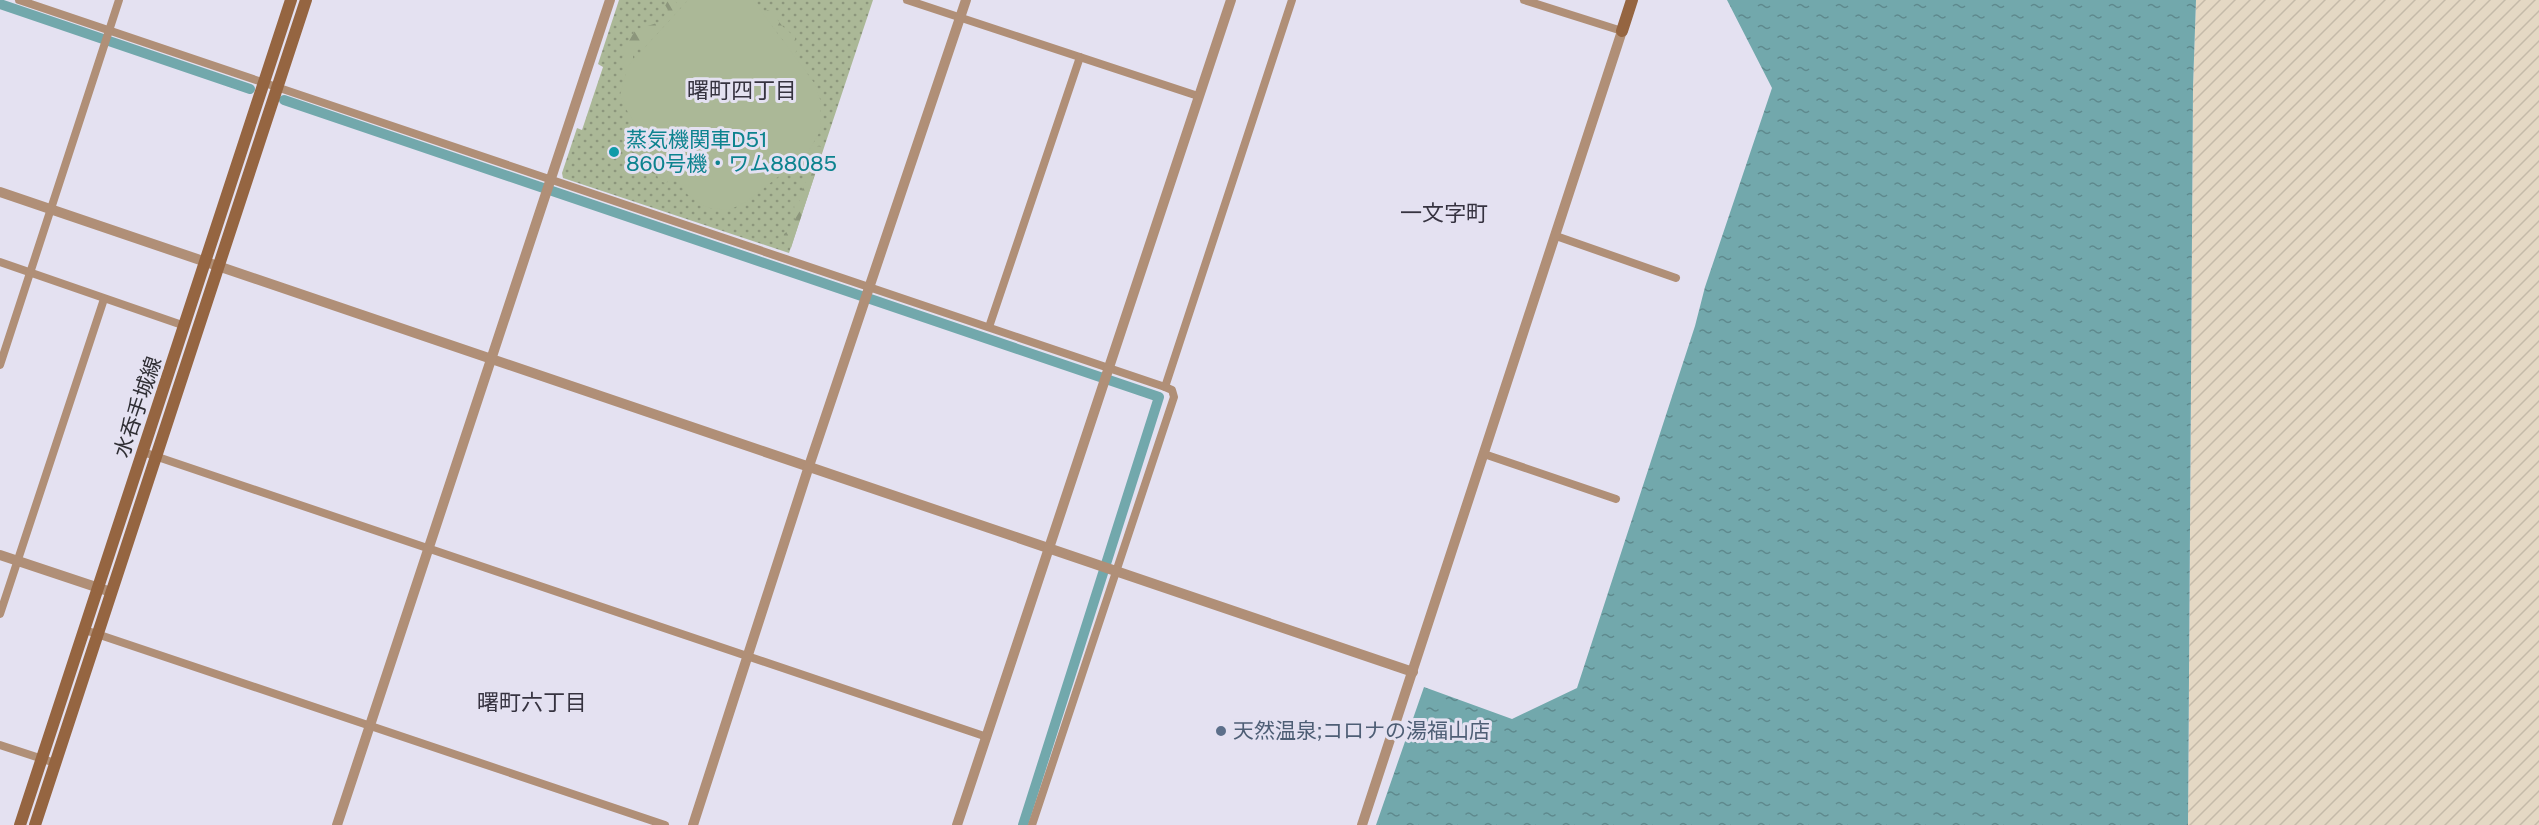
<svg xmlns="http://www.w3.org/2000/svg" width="2539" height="825" viewBox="0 0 2539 825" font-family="'Public Sans','Noto Sans JP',sans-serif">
<defs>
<pattern id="industrial-furrows" width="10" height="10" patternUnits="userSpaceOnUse" patternTransform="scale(1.5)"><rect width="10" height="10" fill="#e4d8c4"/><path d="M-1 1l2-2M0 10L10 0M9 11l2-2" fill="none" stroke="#c4baa9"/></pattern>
<pattern id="grass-dots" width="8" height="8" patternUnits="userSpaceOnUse" patternTransform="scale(1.5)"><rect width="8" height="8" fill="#abb897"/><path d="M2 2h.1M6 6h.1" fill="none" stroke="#8c967c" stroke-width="1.8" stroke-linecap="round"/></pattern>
<pattern id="forest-firs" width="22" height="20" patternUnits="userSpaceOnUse" patternTransform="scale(1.5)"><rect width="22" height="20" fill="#abb897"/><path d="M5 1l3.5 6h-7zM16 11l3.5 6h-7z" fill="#8c967c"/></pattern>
<pattern id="water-ripples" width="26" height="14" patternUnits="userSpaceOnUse" patternTransform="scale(1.5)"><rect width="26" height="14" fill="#72a8ac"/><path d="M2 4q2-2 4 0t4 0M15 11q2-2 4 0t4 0" fill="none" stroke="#5e898d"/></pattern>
</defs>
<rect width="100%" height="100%" fill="#e4e1f1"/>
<!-- industrial -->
<polygon fill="url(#industrial-furrows)" points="2196,0 2539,0 2539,825 2188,825 2193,87"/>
<!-- grass -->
<polygon fill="url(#grass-dots)" points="619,0 873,0 789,253 563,178 562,173 577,128 582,130 603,67 598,64"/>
<!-- forest -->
<g fill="url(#forest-firs)">
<path d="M667 0H675L680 9 645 47H636L633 50V61L628 66H625C618 55 629 41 635 30L660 22 668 10 665 5Z"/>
<path d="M767 10 776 13C777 24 787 30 795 37L797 50 794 55 764 15Z"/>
<polygon points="634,126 672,174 672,179 666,183 659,181 657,175 652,173 633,139 630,129"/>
<polygon points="819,146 823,149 791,248 783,241 784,234 795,225 794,203 800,201 800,194 810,173 797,167 794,163"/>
</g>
<!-- garden -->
<polygon fill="#abb897" points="688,0 753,0 815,84 820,99 821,123 819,133 807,154 746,202 729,210 710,208 699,203 688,195 645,141 623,104 620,95 628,66"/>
<!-- water -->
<polygon fill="url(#water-ripples)" points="1727,0 2196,0 2193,87 2188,825 1376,825 1424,687 1512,719 1577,688 1695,326 1705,287 1772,88"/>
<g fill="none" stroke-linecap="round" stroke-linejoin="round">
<!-- canal -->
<g stroke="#72a8ac" stroke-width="10">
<polyline points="0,4 250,89"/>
<polyline points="284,100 1159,397 1023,825"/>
</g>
<!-- minor -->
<g stroke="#b08f77" stroke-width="8">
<polyline points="19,0 1165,387 1292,0"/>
<polyline points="907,0 1198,96"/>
<polyline points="1524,0 1622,31"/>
<polyline points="1556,236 1676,278"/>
<polyline points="0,262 185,326"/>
<polyline points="989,327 1080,57"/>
<polyline points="0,365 119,0"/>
<polyline points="143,452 987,737"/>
<polyline points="1484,454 1616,499"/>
<polyline points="0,614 104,299"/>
<polyline points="85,630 665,825"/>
<polyline points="0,745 55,763"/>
<polyline points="1032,825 1174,397 1172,390 1165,387"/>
</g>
<!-- tertiary -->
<g stroke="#b08f77" stroke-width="10">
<polyline points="0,192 1413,672"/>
<polyline points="0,555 111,592"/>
<polyline points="337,825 610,0"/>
<polyline points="693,825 809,466 966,0"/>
<polyline points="957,825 1231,0"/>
<polyline points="1362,825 1622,31"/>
</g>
<!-- secondary -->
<g stroke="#956541" stroke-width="12">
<polyline points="1622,31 1632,0"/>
<polyline points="20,825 291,0"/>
<polyline points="35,825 306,0"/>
</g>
</g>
<!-- markers -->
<circle fill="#0f9aa8" stroke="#e4e1f1" stroke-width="2" cx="614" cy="152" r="6"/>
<circle fill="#5c6f8a" stroke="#e4e1f1" stroke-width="2" cx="1221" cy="731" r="6"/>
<g text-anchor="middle" stroke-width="6" stroke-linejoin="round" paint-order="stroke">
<!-- culture labels -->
<g font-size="21" fill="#0d838f" stroke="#e4e1f1" text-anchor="start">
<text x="626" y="147">蒸気機関車D51<tspan x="626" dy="24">860号機・ワム88085</tspan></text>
</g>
<!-- street labels -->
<g font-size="21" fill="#302f35" stroke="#e4e1f1">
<text transform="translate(138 407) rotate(-71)" y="7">水呑手城線</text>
</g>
<!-- service labels -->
<g font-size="21" fill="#4e5e75" stroke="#e4e1f1" text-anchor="start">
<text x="1233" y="738">天然温泉;コロナの湯福山店</text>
</g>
<!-- neighbourhood labels -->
<g font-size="22" fill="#363340" stroke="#e4e1f1">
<text x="742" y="98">曙町四丁目</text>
<text x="1444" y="221">一文字町</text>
<text x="532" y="710">曙町六丁目</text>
</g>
</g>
</svg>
